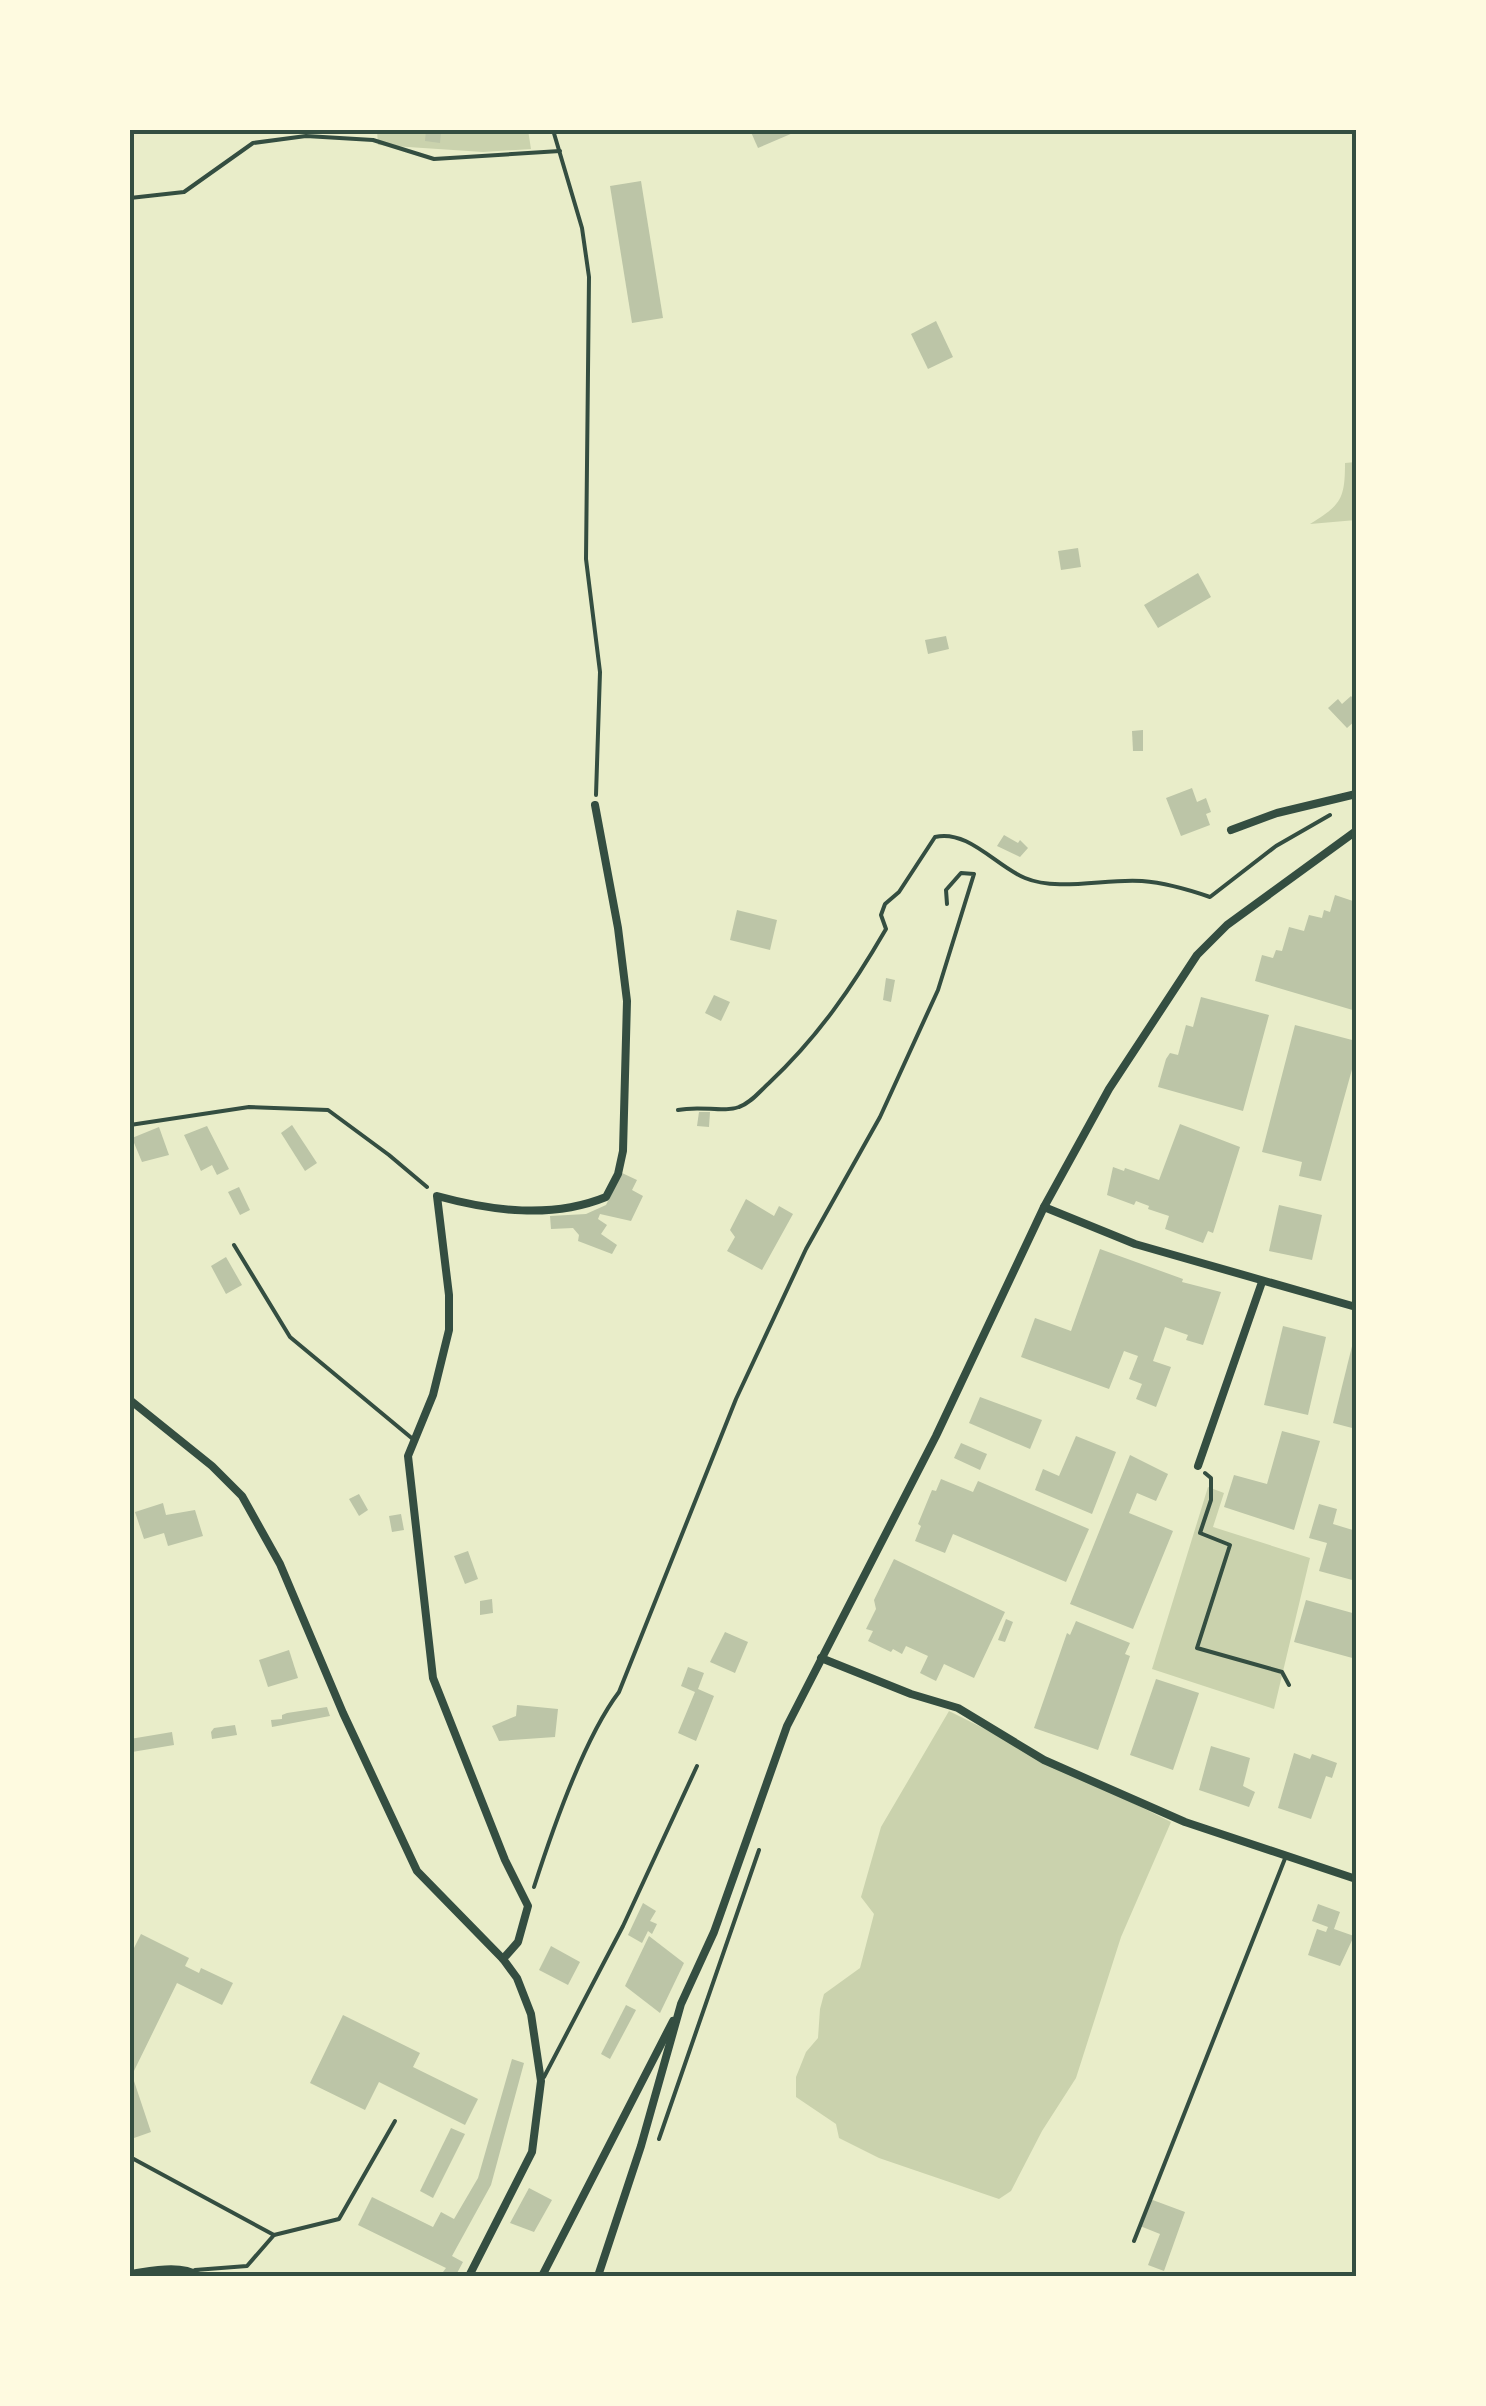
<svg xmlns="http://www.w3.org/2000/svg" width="1486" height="2406" viewBox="0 0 1486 2406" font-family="Georgia,serif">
<rect width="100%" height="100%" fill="#e9edc9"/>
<!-- green -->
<g fill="#cad2ad">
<polygon points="377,130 528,130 531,149 483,152 378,145"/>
<path d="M1356 462V520L1310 524C1341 505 1345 499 1345 463Z"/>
<polygon points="1208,1487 1224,1493 1213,1527 1310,1558 1274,1709 1152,1669"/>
<polygon points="949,1711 1171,1822 1121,1937 1076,2078 1042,2131 1011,2191 999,2199 879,2158 839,2138 836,2124 796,2097 796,2077 806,2052 818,2038 820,2009 824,1994 860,1968 874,1914 861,1897 881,1827"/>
</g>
<!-- building -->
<g fill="#bcc5a7">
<polygon points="426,130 441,131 440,143 425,141"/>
<polygon points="750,130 800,130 758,148"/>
<polygon points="641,181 663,318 632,323 610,186"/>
<polygon points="936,321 953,357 928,369 911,334"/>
<polygon points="1078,548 1081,567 1061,570 1058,551"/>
<polygon points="1198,573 1211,597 1158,628 1144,605"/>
<polygon points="946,636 949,649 928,654 925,640"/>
<polygon points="1351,696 1356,702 1356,720 1347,728 1328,708 1338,699 1342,704"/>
<polygon points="1143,730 1143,751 1133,751 1132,731"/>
<polygon points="1192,788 1197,802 1206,798 1211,812 1206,814 1210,825 1181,836 1166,798"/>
<polygon points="1004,835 1018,843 1020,840 1028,848 1020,857 997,846"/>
<polygon points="1335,895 1356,902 1356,1011 1255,981 1262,955 1273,958 1276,950 1282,951 1289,927 1304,931 1309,915 1322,918 1324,910 1330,912"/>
<polygon points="737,910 777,920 770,950 730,940"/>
<polygon points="886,978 895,980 891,1002 883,1000"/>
<polygon points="714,995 730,1002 721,1021 705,1013"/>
<polygon points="1201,997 1269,1015 1243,1111 1158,1087 1166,1059 1170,1053 1178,1055 1186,1025 1193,1027"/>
<polygon points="1295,1025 1356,1041 1356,1055 1321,1181 1299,1176 1302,1162 1262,1152"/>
<polygon points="699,1112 710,1112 709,1127 697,1126"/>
<polygon points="1180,1124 1240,1147 1213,1233 1208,1231 1203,1243 1165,1229 1169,1216 1148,1209 1149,1206 1136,1201 1134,1205 1107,1195 1113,1167 1124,1171 1125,1168 1159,1180"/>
<polygon points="292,1125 317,1163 305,1171 281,1133"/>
<polygon points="207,1126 229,1169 217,1175 212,1165 201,1171 184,1135"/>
<polygon points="159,1127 169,1155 142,1162 132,1138"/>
<polygon points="622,1173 637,1180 632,1190 643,1196 631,1221 600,1214 598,1219 607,1225 601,1234 617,1245 612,1254 578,1241 579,1235 573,1228 551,1229 550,1216 586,1214 606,1205"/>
<polygon points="239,1187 250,1210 240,1215 228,1192"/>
<polygon points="746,1199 774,1216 779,1206 793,1214 762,1270 727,1251 735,1237 730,1230"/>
<polygon points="1279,1205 1322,1215 1312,1260 1269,1251"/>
<polygon points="1100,1249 1183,1279 1182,1282 1221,1292 1203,1345 1186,1340 1188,1335 1165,1327 1153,1361 1171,1367 1156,1407 1136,1399 1142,1384 1129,1379 1138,1356 1124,1351 1109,1389 1021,1357 1035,1318 1071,1331"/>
<polygon points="226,1257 242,1285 226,1294 211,1266"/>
<polygon points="1283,1326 1326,1337 1308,1415 1264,1405"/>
<polygon points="1355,1334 1356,1334 1356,1429 1333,1423"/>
<polygon points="980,1397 1042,1420 1030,1449 969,1423"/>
<polygon points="1282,1431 1320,1441 1294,1530 1224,1507 1234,1475 1267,1484"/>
<polygon points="1076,1436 1116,1452 1092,1514 1035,1490 1043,1469 1059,1476"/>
<polygon points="961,1443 987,1454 980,1470 954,1458"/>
<polygon points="1130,1455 1168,1474 1156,1501 1137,1493 1129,1513 1173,1531 1133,1629 1070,1604"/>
<polygon points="941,1479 973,1492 978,1481 1089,1529 1066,1582 953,1534 945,1553 915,1541 921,1526 918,1524 932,1490 936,1491"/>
<polygon points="359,1494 368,1510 359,1516 349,1499"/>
<polygon points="163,1503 166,1515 195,1510 203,1536 168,1546 164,1533 144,1539 135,1512"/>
<polygon points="1319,1504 1337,1509 1333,1524 1356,1531 1356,1581 1319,1571 1327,1543 1309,1538"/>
<polygon points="401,1514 404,1530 392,1532 389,1516"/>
<polygon points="468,1551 478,1579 465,1584 454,1556"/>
<polygon points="894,1559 1005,1612 974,1678 944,1664 936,1681 920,1673 928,1656 906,1646 902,1654 893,1649 891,1652 868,1641 873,1631 866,1629 876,1609 874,1600"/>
<polygon points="492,1599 493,1613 480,1615 480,1601"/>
<polygon points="1306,1600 1356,1614 1356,1659 1294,1642"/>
<polygon points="1006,1619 1013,1622 1005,1642 998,1640"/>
<polygon points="1076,1621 1130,1643 1125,1654 1130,1656 1098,1750 1034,1728 1067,1633 1070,1635"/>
<polygon points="725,1632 748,1642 735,1673 710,1662"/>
<polygon points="289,1650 298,1678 268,1687 259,1660"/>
<polygon points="688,1667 704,1673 698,1689 714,1696 696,1741 678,1733 695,1692 681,1686"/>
<polygon points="1156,1679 1199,1693 1173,1770 1130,1755"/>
<polygon points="517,1705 558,1709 555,1737 499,1741 492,1726 516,1716"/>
<polygon points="327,1707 330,1716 272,1727 271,1720 282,1719 282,1715 287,1713"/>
<polygon points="235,1725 237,1735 212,1739 211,1732 214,1728"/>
<polygon points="172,1732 174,1745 132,1752 130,1739"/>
<polygon points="1211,1746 1250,1758 1243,1786 1255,1792 1249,1807 1199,1790"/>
<polygon points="1294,1753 1310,1759 1312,1754 1337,1763 1332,1778 1326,1776 1311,1819 1278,1808"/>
<polygon points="643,1903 656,1911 650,1921 657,1924 652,1934 648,1931 642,1943 628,1935"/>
<polygon points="1318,1904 1340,1912 1334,1929 1354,1936 1340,1966 1308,1955 1317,1929 1326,1932 1328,1927 1312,1921"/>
<polygon points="141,1934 189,1958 185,1966 199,1973 201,1968 233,1983 222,2005 177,1983 132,2075 151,2132 134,2138 130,2126 130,1956"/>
<polygon points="649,1936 684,1963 660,2013 625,1986"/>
<polygon points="551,1946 580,1962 568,1985 539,1970"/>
<polygon points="626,2005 636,2010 610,2059 601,2054"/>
<polygon points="343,2015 420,2053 413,2067 478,2099 465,2125 379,2082 365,2110 310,2083"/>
<polygon points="512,2059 524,2063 491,2185 452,2256 463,2262 456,2275 440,2276 446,2268 358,2225 372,2197 433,2227 441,2212 454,2219 478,2178"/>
<polygon points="451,2128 465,2134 433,2198 420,2191"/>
<polygon points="529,2188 552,2200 534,2232 510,2223"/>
<polygon points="1150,2199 1185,2212 1164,2271 1148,2265 1160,2234 1140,2226"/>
</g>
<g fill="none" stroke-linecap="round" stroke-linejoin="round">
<!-- path -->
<g stroke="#344e41" stroke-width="4">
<polyline points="553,130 582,228 589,277 586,559 600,672 596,795"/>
<polyline points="130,198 184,192 253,143 306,136 373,140 434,159 560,151"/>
<path d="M678 1110C701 1105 723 1113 739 1107 751 1103 760 1091 769 1083 818 1037 853 986 886 929L881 915 885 904 899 892 935 837C968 829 997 867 1025 878 1058 892 1107 878 1142 881 1167 883 1187 889 1210 897L1276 846 1330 815"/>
<polyline points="130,1125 249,1107 328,1110 389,1155 427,1187"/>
<polyline points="1205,1473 1211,1478 1211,1500 1200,1533 1230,1545 1197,1648 1282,1672 1289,1685"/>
<path d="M534 1887C552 1831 584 1738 619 1692L736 1399 806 1249 880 1117 938 990 974 874 961 873 946 890 947 904"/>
<polyline points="659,2139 759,1850"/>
</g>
<!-- service -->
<g stroke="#344e41" stroke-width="4">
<polyline points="234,1245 290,1337 414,1440"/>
<polyline points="544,2077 623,1926 697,1766"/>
<polyline points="130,2157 274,2235 247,2266 195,2270"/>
<polyline points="274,2235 339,2219 395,2121"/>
<polyline points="1134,2241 1286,1856"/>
</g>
<!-- minor -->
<g stroke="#344e41" stroke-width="8">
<polyline points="1231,830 1277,813 1356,794"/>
<polyline points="1044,1207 1135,1244 1356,1307"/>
<polyline points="130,1400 212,1466 242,1496 280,1564 343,1713 417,1871 503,1959 517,1978 531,2014 541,2081 532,2152 469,2276"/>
<polyline points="1198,1466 1262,1282"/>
<polyline points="821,1658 911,1694 958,1708 1044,1760 1185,1822 1356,1879"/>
<path d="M503 1959 518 1942 528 1906 505 1860 433 1678 408 1456 433 1395 449 1330V1295L437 1196C492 1211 552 1219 606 1197L618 1174 623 1151 627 1001 618 928 595 805"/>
<path d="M130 2274C152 2271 180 2264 199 2276"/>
<polyline points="542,2276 673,2021"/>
<polyline points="598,2276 641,2146 681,2004 714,1932 787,1726 936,1436 1044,1207 1109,1089 1197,955 1227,925 1356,831"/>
</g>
</g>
<!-- border -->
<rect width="1486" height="2406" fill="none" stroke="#fefae0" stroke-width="265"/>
<rect x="132" y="132" width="1222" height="2142" fill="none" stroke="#344e41" stroke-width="4"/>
</svg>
